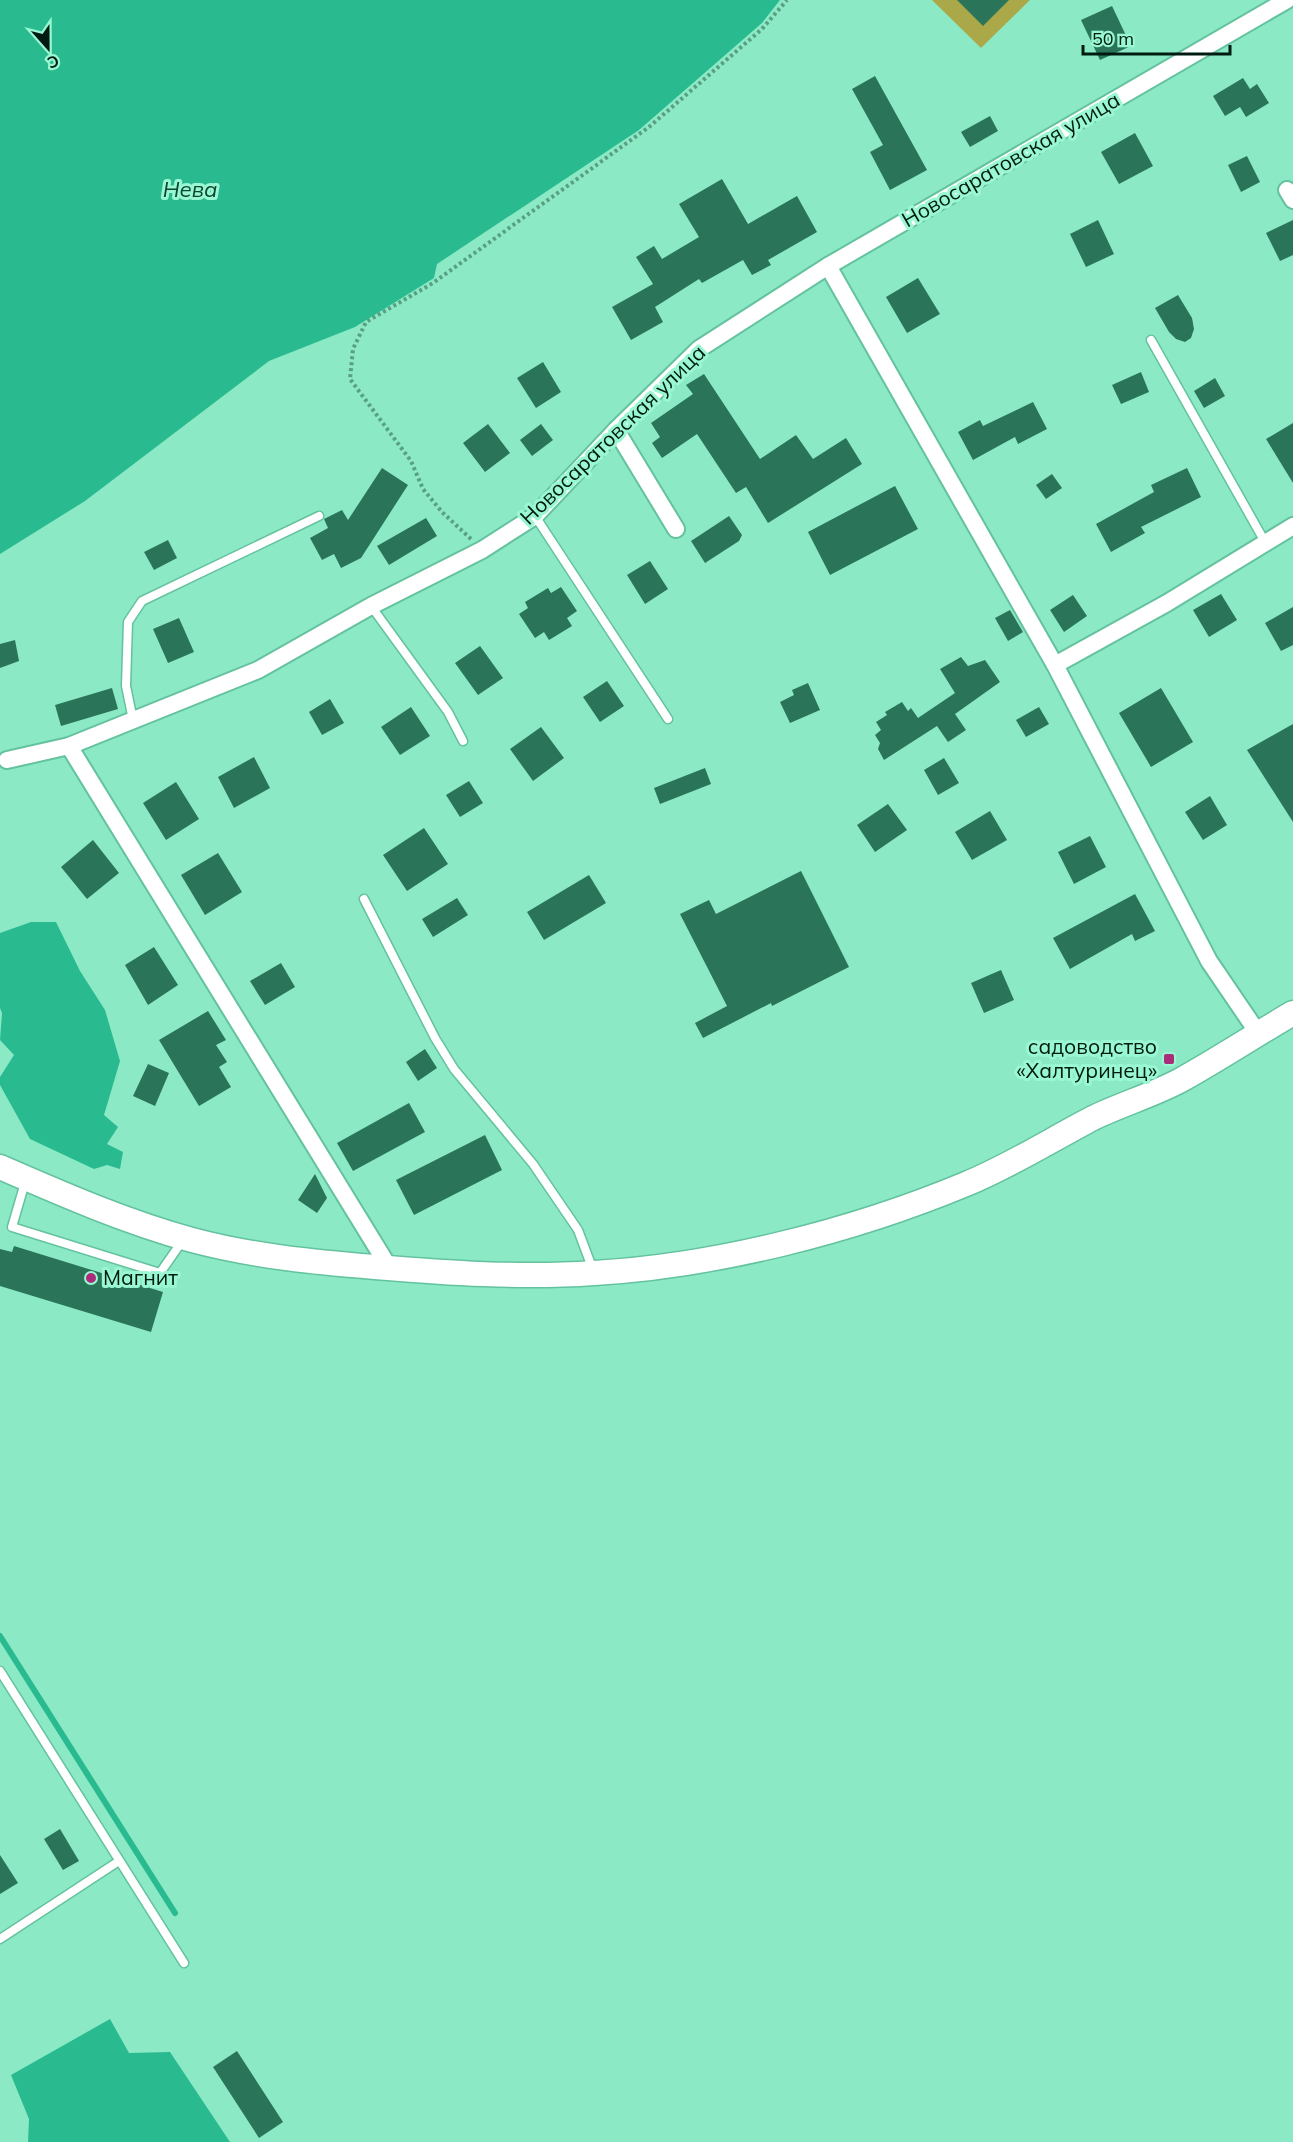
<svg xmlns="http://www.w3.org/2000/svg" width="1293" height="2142" viewBox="0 0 1293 2142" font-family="Mulish,sans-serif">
<rect width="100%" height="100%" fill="#8beac5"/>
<!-- green -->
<polygon fill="#aba849" points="932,0 1030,0 981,48"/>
<!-- water -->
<g fill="#2aba8f">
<polygon points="0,0 780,0 762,23 639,130 437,264 434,278 355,327 269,361 85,501 0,554"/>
<polygon points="31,922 56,922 80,971 105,1010 120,1061 104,1115 118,1127 107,1144 123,1152 120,1169 107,1165 94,1169 30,1139 0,1085 0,1077 14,1055 0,1040 2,1013 0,1008 0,933"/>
<polygon points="110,2019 129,2053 170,2052 230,2142 28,2142 29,2119 11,2075"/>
</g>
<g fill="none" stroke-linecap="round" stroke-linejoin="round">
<!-- stream -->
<polyline stroke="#2aba8f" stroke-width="6" points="0,1636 175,1913"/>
</g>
<!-- building -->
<g fill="#2a745a">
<polygon points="957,0 1009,0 983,26"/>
<polygon points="1112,6 1131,46 1100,60 1081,20"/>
<polygon points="875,76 927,170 890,190 870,152 883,145 852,89"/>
<polygon points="1243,78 1250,89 1257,84 1269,103 1246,117 1240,107 1225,116 1213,96"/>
<polygon points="990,116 998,131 970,147 961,132"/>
<polygon points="1135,133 1153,166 1119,184 1101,152"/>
<polygon points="1247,156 1260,182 1241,192 1228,165"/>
<polygon points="722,179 748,224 797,196 817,232 768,260 771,265 752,275 743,260 702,283 699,279 655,307 663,322 631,340 612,307 653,284 636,257 654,246 662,259 699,237 679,204"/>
<polygon points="1098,220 1114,254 1086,267 1070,234"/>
<polygon points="1293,220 1293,255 1280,261 1266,233"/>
<polygon points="918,278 940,314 907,333 886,297"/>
<polygon points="1178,295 1192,318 1194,329 1191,338 1185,342 1176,339 1169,332 1155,308"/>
<polygon points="543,362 561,392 536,408 517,378"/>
<polygon points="1141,372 1149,392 1121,404 1112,385"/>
<polygon points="704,374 760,459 796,435 813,459 846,438 862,464 768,523 746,487 736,493 697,434 662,458 652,443 660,437 651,423 693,394 686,385"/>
<polygon points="1215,378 1225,396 1204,408 1194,391"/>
<polygon points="1033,402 1047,429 1018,444 1015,437 973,460 958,432 980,420 983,426"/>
<polygon points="1293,423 1293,483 1266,439"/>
<polygon points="488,424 510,453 485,472 463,443"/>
<polygon points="541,424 553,440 532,456 520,440"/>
<polygon points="382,468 408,485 361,558 341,568 334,554 322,560 310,538 328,528 324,519 342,510 348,520"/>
<polygon points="1187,468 1201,497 1141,527 1145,533 1111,552 1096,524 1154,492 1151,485"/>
<polygon points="1052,474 1062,488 1046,499 1036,485"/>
<polygon points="895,486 918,529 830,575 808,532"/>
<polygon points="729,516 742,535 739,541 705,563 691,541"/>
<polygon points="426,518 437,536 389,565 377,546"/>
<polygon points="168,540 177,558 154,570 144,552"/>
<polygon points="650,561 668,589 645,604 627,575"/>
<polygon points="561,587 577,611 567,618 572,626 549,640 544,632 535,638 519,614 528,608 525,602 548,588 551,593"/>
<polygon points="1221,594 1237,620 1209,637 1193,610"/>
<polygon points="1073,595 1087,616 1064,632 1050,610"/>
<polygon points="1293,607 1293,645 1281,651 1265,623"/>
<polygon points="1010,610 1023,632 1008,641 995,618"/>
<polygon points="179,618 194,652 168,663 153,629"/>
<polygon points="15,640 19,661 0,668 0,644"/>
<polygon points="480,646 503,678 478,695 455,663"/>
<polygon points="961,657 968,666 985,660 1000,682 955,714 966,730 948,742 937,726 884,760 878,749 880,743 875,735 881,730 876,722 887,715 885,712 902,702 908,711 911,708 918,718 955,693 940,669"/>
<polygon points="607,681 624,706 600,722 583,697"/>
<polygon points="808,683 820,710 790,723 780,702 794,695 792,690"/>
<polygon points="112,688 118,709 61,726 55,705"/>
<polygon points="1161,688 1193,742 1151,767 1119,713"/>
<polygon points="330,699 344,723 322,735 309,712"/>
<polygon points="411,707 430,736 400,755 381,727"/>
<polygon points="1039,707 1049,724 1026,737 1016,720"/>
<polygon points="1293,724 1293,822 1247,750"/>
<polygon points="541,727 564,758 533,781 510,749"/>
<polygon points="254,757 270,788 234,808 218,777"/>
<polygon points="944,758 959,783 938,795 924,770"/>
<polygon points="705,768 711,784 660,804 654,788"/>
<polygon points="469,781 483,803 460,817 446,795"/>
<polygon points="176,782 199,819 166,840 143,803"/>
<polygon points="1210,796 1227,825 1203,840 1185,812"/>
<polygon points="888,804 907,830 875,852 857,825"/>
<polygon points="990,811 1007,840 972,860 955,832"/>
<polygon points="424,828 448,864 407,891 383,855"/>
<polygon points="1090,836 1106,867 1074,884 1058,852"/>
<polygon points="93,840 119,873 87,899 61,867"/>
<polygon points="218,853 242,892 205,915 181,875"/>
<polygon points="801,871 849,967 772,1006 771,1003 703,1038 695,1023 727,1006 680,914 709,900 716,914"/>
<polygon points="589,875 606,903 544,940 527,912"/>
<polygon points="1135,894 1155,931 1135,941 1132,934 1070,969 1053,938"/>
<polygon points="457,898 468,915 433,937 422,919"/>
<polygon points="154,947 178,985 148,1005 125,965"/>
<polygon points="281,963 295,987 265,1005 250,981"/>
<polygon points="1001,970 1014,1000 984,1013 971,983"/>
<polygon points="208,1011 226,1040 216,1045 227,1062 219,1067 231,1087 199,1106 159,1040"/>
<polygon points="425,1049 437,1068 418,1081 406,1062"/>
<polygon points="148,1064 169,1073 155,1106 133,1096"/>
<polygon points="409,1103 425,1132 353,1171 337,1143"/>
<polygon points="485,1135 502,1170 414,1215 396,1180"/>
<polygon points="315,1174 327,1198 317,1213 298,1200"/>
<polygon points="14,1246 163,1292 151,1332 0,1286 0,1249 12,1252"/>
<polygon points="60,1829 79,1861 63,1870 44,1839"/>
<polygon points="0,1855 18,1883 0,1894"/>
<polygon points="237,2051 283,2122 259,2138 213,2067"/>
</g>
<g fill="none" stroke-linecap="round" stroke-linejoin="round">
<defs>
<g id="service">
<polyline points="1151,340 1265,542"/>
<polyline points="535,516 668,719"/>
<polyline points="371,606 448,712 463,741"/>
<polyline points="133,720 126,686 128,622 142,601 319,516"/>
<polyline points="364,899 435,1038 454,1069 533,1164 578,1230 593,1270"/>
<polyline points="26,1179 12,1227 160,1273 183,1240"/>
<polyline points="0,1671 184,1963"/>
<polyline points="0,1939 119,1861"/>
</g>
<g id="minor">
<polyline points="1287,190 1293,200"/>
<polyline points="828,266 1055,665 1209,961 1258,1033"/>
<polyline points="616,430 676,529"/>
<polyline points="1055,665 1167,603 1293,526"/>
<polyline points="69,746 390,1269"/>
<polyline points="7,760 69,746 258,670 371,606 482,550 535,516 616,430 699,349 828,266 1287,0"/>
</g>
<path id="secondary" d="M0 1167C62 1194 126 1222 192 1240 252 1256 313 1262 375 1267 447 1273 521 1278 594 1273 716 1266 853 1231 966 1184 1010 1166 1051 1140 1093 1118 1122 1104 1153 1095 1181 1080 1219 1059 1255 1035 1293 1013"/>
</defs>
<!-- service casing -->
<use href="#service" stroke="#64c29f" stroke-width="11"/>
<!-- minor casing -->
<use href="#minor" stroke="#64c29f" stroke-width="20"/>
<!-- secondary casing -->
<use href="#secondary" stroke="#64c29f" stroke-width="27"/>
<!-- path -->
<polyline stroke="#599f84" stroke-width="4" stroke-dasharray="3 3" stroke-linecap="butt" points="471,539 442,512 423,489 411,461 350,379 353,349 366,322 433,283 649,127 762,29 787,0"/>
<!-- service -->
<use href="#service" stroke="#fff" stroke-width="8"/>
<!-- minor -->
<use href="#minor" stroke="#fff" stroke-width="16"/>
<!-- secondary -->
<use href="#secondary" stroke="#fff" stroke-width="24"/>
</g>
<!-- markers -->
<g fill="#ab2c7b" stroke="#99f7d2" stroke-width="2">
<rect x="1163" y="1053" width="12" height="12" rx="3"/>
<circle cx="91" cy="1278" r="6"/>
</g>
<g text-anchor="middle" stroke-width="6" stroke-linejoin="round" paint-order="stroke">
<!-- street labels -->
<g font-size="21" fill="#001b11" stroke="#99f7d2">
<text transform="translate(1011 160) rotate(-30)" y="7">Новосаратовская улица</text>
<text transform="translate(613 435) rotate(-44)" y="7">Новосаратовская улица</text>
</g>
<!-- poi labels -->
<g font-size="21" fill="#001b11" stroke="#99f7d2" text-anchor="end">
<text x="1157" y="1054">садоводство<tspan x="1157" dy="24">«Халтуринец»</tspan></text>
<text x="103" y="1285" text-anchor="start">Магнит</text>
</g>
<!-- water labels -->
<g font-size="22" font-style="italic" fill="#0c4634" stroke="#99f7d2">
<text x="190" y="197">Нева</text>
</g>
</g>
<!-- north arrow -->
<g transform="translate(48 48) rotate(159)" stroke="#99f7d2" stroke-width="4.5" paint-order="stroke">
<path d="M0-4.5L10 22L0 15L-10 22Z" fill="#001b11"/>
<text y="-9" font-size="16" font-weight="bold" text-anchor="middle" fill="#001b11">С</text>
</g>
<!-- scale -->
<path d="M1083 45v9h147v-9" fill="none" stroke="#001b11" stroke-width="3"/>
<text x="1092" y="45" font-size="18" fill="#001b11" stroke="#99f7d2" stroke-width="4.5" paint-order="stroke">50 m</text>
</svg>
